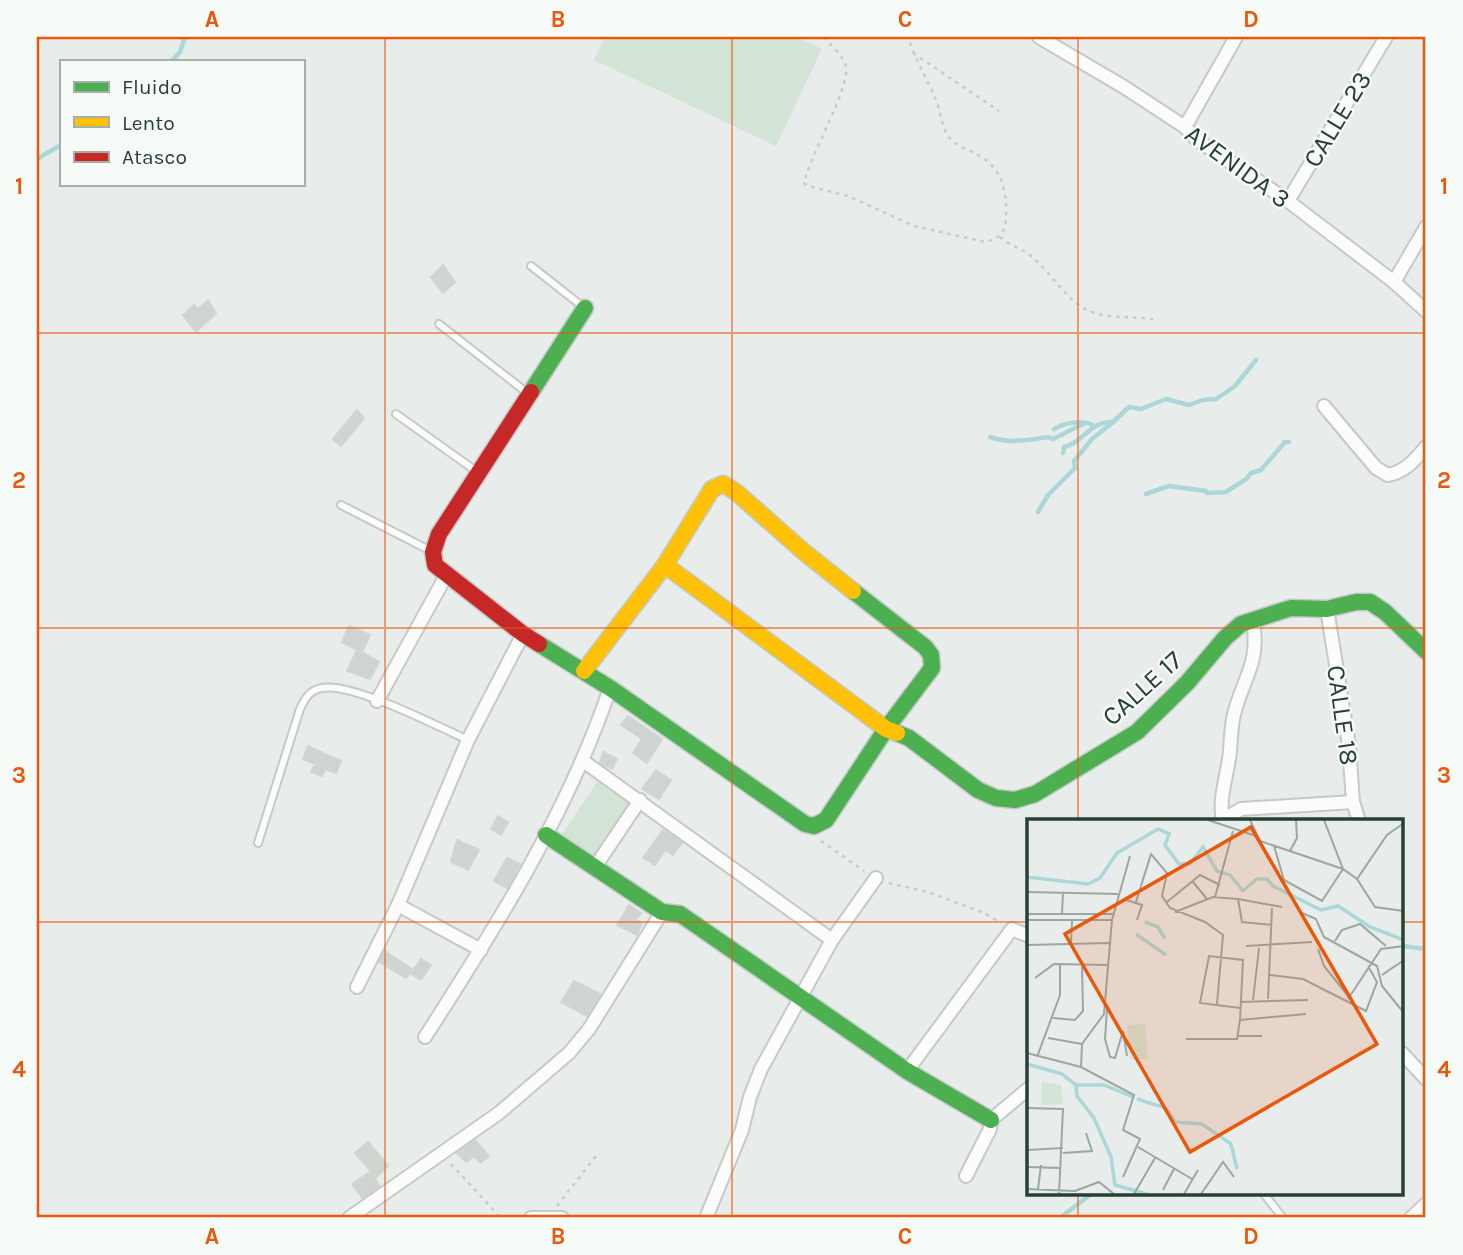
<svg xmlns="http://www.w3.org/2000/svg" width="1463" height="1255" viewBox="0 0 1463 1255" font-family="Karla,sans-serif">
<rect width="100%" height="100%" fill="#e8ecea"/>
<!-- green -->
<g fill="#d3e4d6">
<polygon points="605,37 796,37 822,49 776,146 594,60"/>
<polygon points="599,779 632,802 596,857 562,834"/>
</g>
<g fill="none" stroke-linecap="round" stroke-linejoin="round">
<!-- stream -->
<g stroke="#acd7d8" stroke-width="4.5">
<polyline points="172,61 180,52 185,37"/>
<polyline points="37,159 61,145"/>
<path d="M1054 429C1064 423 1083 419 1094 426"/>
<path d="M990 437C1011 444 1028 440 1048 437L1053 439 1083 424"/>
<path d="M1063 453 1064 447C1083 443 1091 420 1113 422L1129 407 1141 409 1166 399 1189 405 1203 400 1216 399 1235 386 1256 360"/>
<polyline points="1146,494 1169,486 1206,491 1207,493 1226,492 1246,479 1251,473 1261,470 1285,442 1289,442"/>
<polyline points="1038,512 1048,495 1075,468 1074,461 1092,439 1113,422"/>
<polyline points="1402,946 1426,949"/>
<polyline points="1060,1218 1091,1194"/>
</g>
</g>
<!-- building -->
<g fill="#cfd4d1" stroke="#d1d5d3" stroke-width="2">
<polygon points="443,265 455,282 443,293 431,277"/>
<polygon points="208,300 216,313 196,332 183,315 194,305 198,309"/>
<polygon points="357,410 364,418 341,446 333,439"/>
<polygon points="349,626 370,635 362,652 379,662 370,679 347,671 357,650 342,642"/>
<polygon points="628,716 662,739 647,763 633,753 642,739 621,725"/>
<polygon points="308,746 341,761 336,773 325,769 322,776 311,772 315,764 303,759"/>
<polygon points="603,752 617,759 612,769 600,763"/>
<polygon points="656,770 671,780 659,799 642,789"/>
<polygon points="498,816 508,822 501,835 491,829"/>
<polygon points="663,830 682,843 673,855 665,850 655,865 643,858"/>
<polygon points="457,840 479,850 468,870 451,862"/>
<polygon points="507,858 520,864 507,888 494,881"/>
<polygon points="629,905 641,913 636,920 642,923 637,935 617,925"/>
<polygon points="385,951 412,969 406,978 379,962"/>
<polygon points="421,959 431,965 421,980 411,974"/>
<polygon points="574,981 600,994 587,1016 561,1002"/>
<polygon points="475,1140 489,1156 480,1163 474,1156 466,1162 457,1153"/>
<polygon points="368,1142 388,1166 376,1177 355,1153"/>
<polygon points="370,1172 380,1186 362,1198 352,1184"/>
</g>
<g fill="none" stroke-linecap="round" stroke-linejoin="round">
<defs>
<g id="lane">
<polyline points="531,266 582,306"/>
<polyline points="439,324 526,392"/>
<polyline points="396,414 476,471"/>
<polyline points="341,505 431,551"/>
<path d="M258 843 300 709C305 699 309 690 322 688 352 682 437 726 468 740"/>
<polyline points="1264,1194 1283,1218"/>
</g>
<g id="street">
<polyline points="1039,37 1124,87 1185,127 1196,139 1288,201 1394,282 1426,311"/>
<polyline points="1185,127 1236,37"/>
<polyline points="1288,201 1386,37"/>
<polyline points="1394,282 1426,227"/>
<path d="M1324 406 1376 468 1388 475C1405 472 1415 460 1426 447"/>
<polyline points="1327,609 1349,745 1353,802 1359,821"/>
<polyline points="377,701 447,574"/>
<polyline points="583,761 832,940"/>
<path d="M1223 821C1218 798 1228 774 1230 751 1231 738 1231 727 1234 714 1244 675 1260 665 1253 620"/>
<polyline points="1226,821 1231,815 1241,809 1353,802"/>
<polyline points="595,867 640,800"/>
<polyline points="398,905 481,950"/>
<polyline points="357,987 398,905 468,740 523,634"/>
<path d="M425 1037C496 927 568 813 610 688"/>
<polyline points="1402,1053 1426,1079"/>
<polyline points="907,1071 1012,929 1029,936"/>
<polyline points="966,1176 990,1129 991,1120 1029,1088"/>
<polyline points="349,1218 499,1113 569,1053 589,1029 662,912"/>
<polyline points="531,1218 562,1218"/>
<polyline points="706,1218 742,1130 750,1097 761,1069 832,940 876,878"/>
<polyline points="1411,1218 1426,1204"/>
</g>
<g id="fast">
<polyline points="531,392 585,308"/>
<polyline points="539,644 610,688 805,824 814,826 826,820 886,729 932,668 931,655 925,647 853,591"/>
<polyline points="897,733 909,738 978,790 996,798 1015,800 1035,794 1137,732 1187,683 1225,638 1241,624 1291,608 1327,609 1356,602 1370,602 1385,612 1426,651"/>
<polyline points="546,835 662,912 680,914 907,1071 991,1120"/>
</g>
<g id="slow">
<polyline points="665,565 886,729 897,733"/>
<polyline points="584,671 665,565 712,489 723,484 736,492 804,552 853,591"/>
</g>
<polyline id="jam" points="531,392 439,534 433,552 435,565 523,634 539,644"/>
</defs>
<!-- lane casing -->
<use href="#lane" stroke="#c5c9c7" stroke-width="10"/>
<!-- street casing -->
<use href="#street" stroke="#c5c9c7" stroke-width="16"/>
<!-- fast casing -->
<use href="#fast" stroke="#c4cac7" stroke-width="19"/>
<!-- slow casing -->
<use href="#slow" stroke="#c4cac7" stroke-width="19"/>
<!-- jam casing -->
<use href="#jam" stroke="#c4cac7" stroke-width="19"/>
<!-- path -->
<g stroke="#c6ceca" stroke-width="2.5" stroke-dasharray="3.5 5" stroke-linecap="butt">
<path d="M824 37C830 45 841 54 845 63 854 82 809 157 804 183L808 186 848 196 914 226 986 242C1001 238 1006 231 1006 216 1007 192 1002 169 980 156 969 149 956 147 948 136 941 125 941 112 936 100 927 79 915 59 908 37"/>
<polyline points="913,53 999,111"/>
<path d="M1000 237C1010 246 1022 248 1032 257 1053 274 1066 302 1092 312 1114 320 1135 315 1158 320"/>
<polyline points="821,841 864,871"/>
<polyline points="889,883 928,892 984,913 1001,923"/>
<polyline points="451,1164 501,1218"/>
<polyline points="557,1206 596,1156"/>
</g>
<!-- lane -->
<use href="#lane" stroke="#fcfcfc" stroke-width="6"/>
<!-- street -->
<use href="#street" stroke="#fcfcfc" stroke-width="12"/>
<!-- fast -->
<use href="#fast" stroke="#4caf50" stroke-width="16"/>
<!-- slow -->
<use href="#slow" stroke="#ffc107" stroke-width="16"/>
<!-- jam -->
<use href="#jam" stroke="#c62828" stroke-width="16"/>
</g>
<!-- grid -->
<path fill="none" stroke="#e8590c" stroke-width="2" stroke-opacity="0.55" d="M385 37V1218M732 37V1218M1078 37V821M37 333H1426M37 628H1426M37 922H1029M1402 922H1426M1078 1194V1218"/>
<g text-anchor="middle" stroke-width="5" stroke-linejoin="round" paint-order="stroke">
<!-- street labels -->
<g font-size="26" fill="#264035" stroke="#f7fbf8">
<text transform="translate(1337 119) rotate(-59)" y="9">CALLE 23</text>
<text transform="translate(1238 166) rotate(36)" y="9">AVENIDA 3</text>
<text transform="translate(1142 688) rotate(-42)" y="9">CALLE 17</text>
<text transform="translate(1343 715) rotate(82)" y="9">CALLE 18</text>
</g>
</g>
<!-- overview -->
<g transform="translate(1027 819)">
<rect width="376" height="376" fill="#e8ecea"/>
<path d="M118 205 121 240 103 241 100 206ZM15 263 34 266 36 285 14 286Z" fill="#d3e4d6"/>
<path fill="none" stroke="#acd7d8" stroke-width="3.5" d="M0 58 61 65 73 59 90 34 131 10 142 15 138 26 152 45H163L176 28 190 52 203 56 216 72 230 60H240L246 67 294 91 311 87 343 108 377 121M118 103 131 108 138 120M109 115 139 136M0 245 35 255 49 266H77L106 278M49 266 50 277 67 299 84 338 88 366 120 375M110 280 139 289 148 303 175 305 204 325 210 350"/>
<path fill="none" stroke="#9aa7a2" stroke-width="2" d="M181 1 229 17M223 1 233 22 316 50 330 60 348 88 377 92M247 27 257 61 295 82 316 50 297 1M263 32 270 19 269 1M330 60 360 16 377 4M166 63 180 80M0 73 91 75M188 78 206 12M96 80 115 86 110 101M211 80 215 103 245 106M211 80 255 88M109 83 124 35 140 54 135 77 143 89 178 103 196 116 190 185M140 83 173 56 193 66M148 93 186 78 211 80M275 94 289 100 297 118 350 147 355 167 377 194M0 95H87M35 95 36 73M0 101H85M308 122 315 111 333 105 359 127M44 124 45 102M0 126 82 124M219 127 285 123M291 130 297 147 322 178M242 156 276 160 339 192 350 163 341 147M355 156 377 141M8 159 27 145 80 146M241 180 245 89M321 180 354 130 377 127M226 181 232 129M213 183 281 181M80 190 78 220 83 238 88 239 96 212 100 237M26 199 48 201 56 192 55 146M213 201 279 195M210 217H235M21 219 55 225M159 220H210L213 201 216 141 182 137 173 184 213 189M55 225 77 195 85 101 103 37M0 234 54 248 107 276 96 311 113 320 96 358M10 238 33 176V146M54 248 55 225M0 289 36 290 32 375M111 328 165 360M0 331 36 329M36 334 65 332 59 314M0 348 34 349M0 370 48 372 72 363 87 375M11 370 14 346M136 371 147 350M107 375 128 339M157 375 171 351M174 375 196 343 207 358"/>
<path fill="#e8590c" fill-opacity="0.15" stroke="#e8590c" stroke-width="3.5" d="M224 8 350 225 163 333 38 115Z"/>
<rect width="376" height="376" fill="none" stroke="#264035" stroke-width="3.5"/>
</g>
<!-- border -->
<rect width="1463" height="1255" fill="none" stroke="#f7fbf8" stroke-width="77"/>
<!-- legend -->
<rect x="60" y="60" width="245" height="126" fill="#f7fbf8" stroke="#a3b0aa" stroke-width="2"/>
<rect x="74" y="82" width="35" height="10" fill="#4caf50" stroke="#a3b0aa" stroke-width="2"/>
<text x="122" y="94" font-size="21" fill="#264035">Fluido</text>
<rect x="74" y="117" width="35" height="10" fill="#ffc107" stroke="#a3b0aa" stroke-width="2"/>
<text x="122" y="130" font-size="21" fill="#264035">Lento</text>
<rect x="74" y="152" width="35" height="10" fill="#c62828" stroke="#a3b0aa" stroke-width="2"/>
<text x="122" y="164" font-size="21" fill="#264035">Atasco</text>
<rect x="38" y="38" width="1386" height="1178" fill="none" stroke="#e8590c" stroke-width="2.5"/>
<g font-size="23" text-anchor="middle" font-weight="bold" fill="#e8590c">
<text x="212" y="27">A</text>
<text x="558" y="27">B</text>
<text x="905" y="27">C</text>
<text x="1251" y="27">D</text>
<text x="19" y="194">1</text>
<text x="1444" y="194">1</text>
<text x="19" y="488">2</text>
<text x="1444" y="488">2</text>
<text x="19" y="783">3</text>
<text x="1444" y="783">3</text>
<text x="19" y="1077">4</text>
<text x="1444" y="1077">4</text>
<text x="212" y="1244">A</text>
<text x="558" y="1244">B</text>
<text x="905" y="1244">C</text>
<text x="1251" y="1244">D</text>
</g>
</svg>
